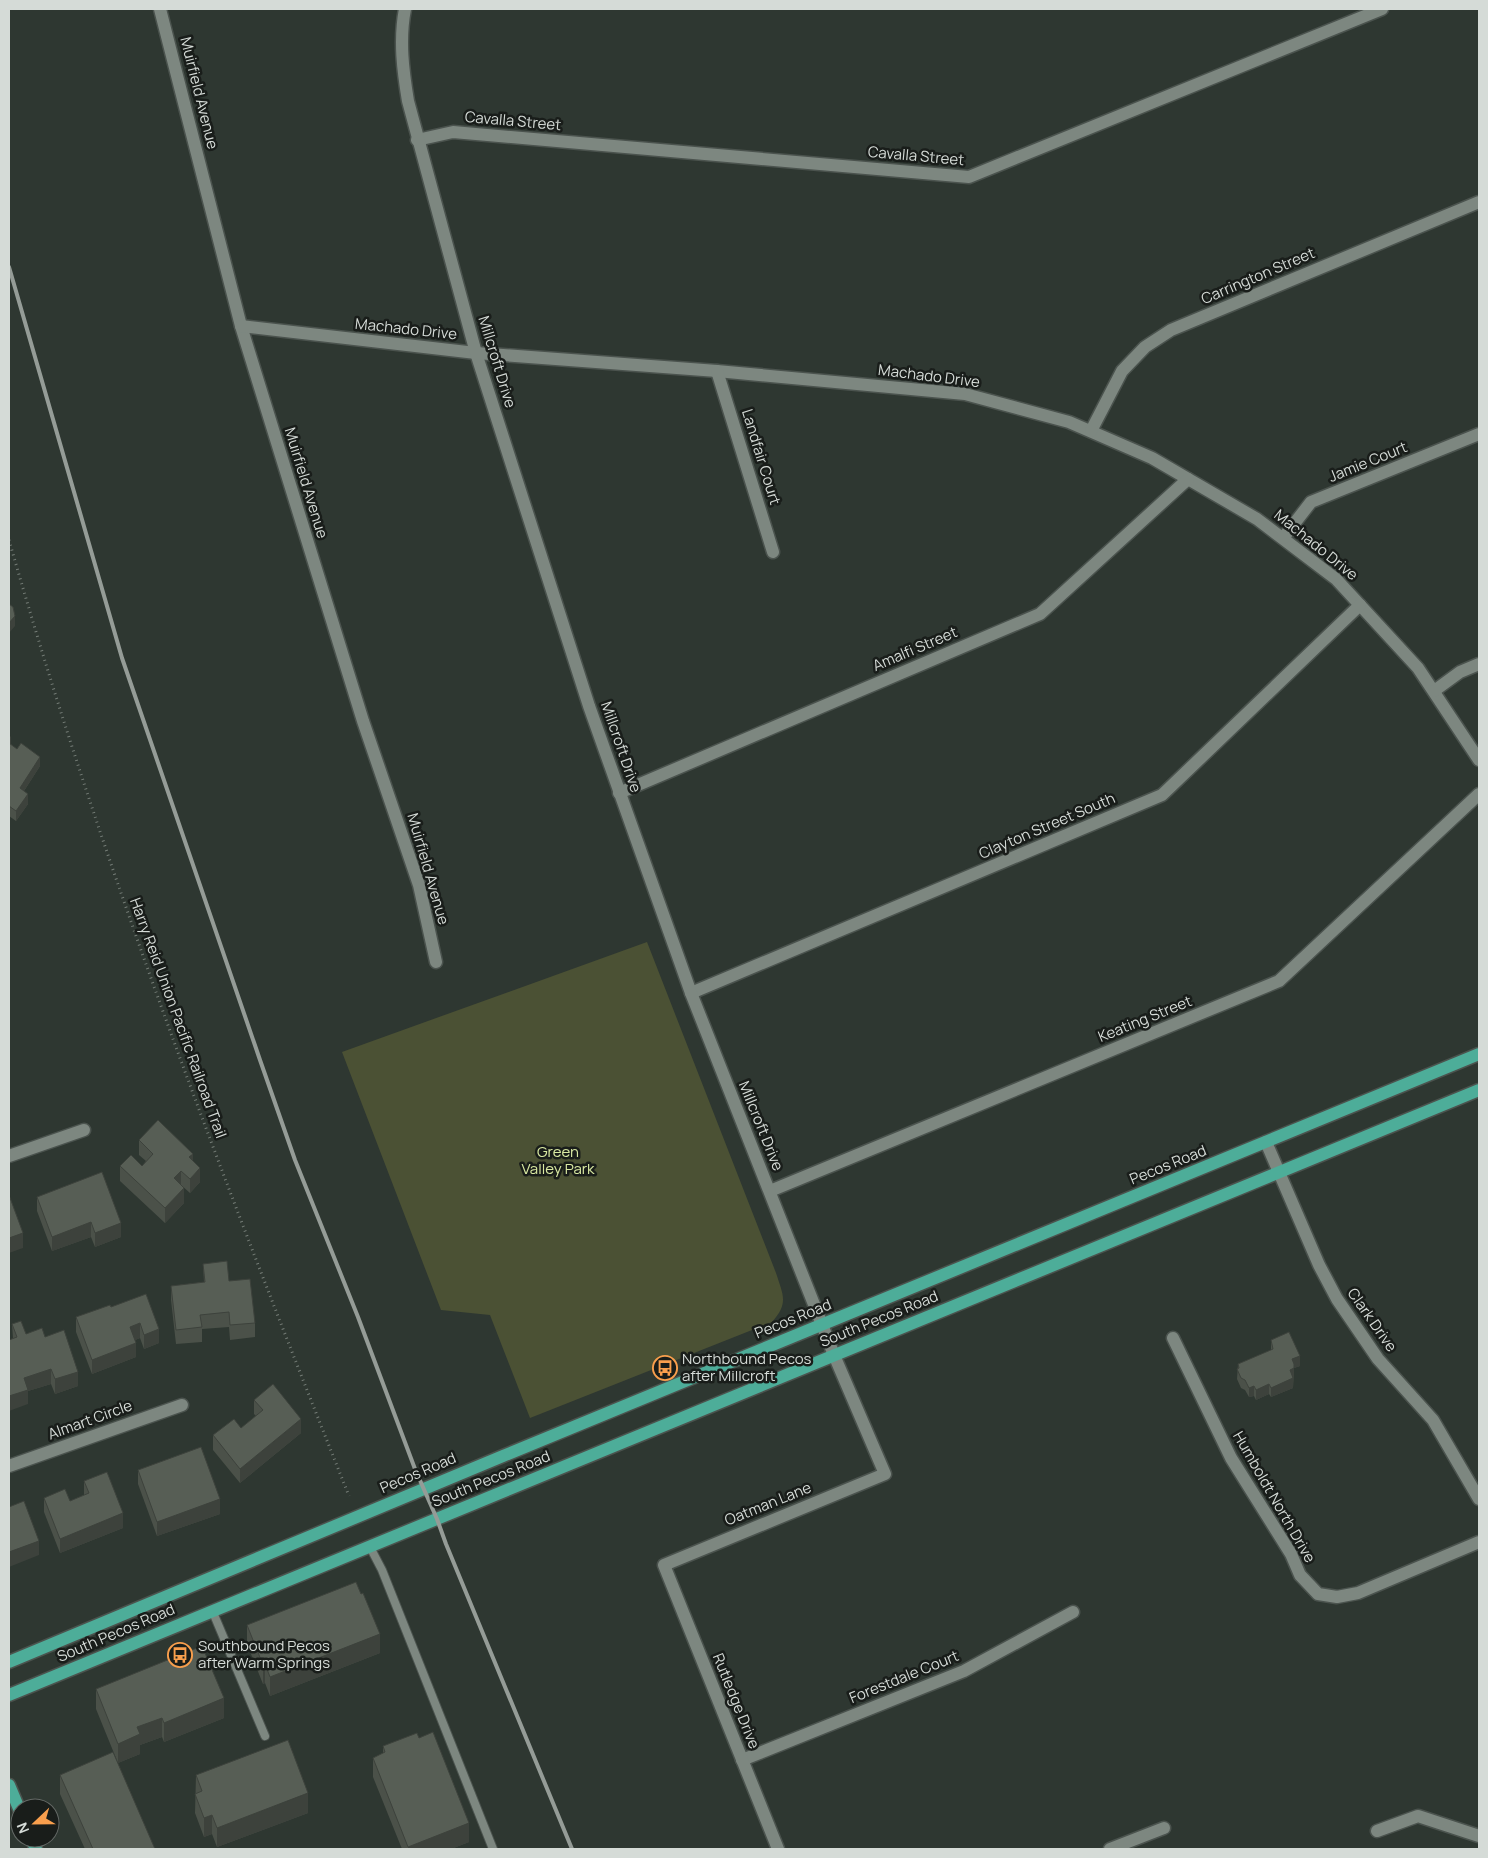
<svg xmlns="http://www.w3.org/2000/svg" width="1488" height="1858" viewBox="0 0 1488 1858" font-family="Manrope,sans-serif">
<rect width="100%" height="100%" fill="#2e3731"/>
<!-- green -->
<path fill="#4b5134" d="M647 942 776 1273C783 1295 789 1303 772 1322L530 1418 490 1315 441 1310 342 1052Z"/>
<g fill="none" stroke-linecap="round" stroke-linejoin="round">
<defs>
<g id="service">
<polyline points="370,1547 382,1570 493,1849"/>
<polyline points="212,1610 265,1736"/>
</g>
<g id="minor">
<polyline points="160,9 241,326 363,721 419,885 436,962"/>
<polyline points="417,140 453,132 969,177 1382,9"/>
<polyline points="241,326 476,353 717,371 965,394 1069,422 1152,458 1257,519 1336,579 1418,668 1479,760"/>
<polyline points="717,371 773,552"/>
<polyline points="1091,431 1122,371 1145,347 1171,330 1479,202"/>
<polyline points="1283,538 1311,502 1479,434"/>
<polyline points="1434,691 1460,672 1479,664"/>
<polyline points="619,793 1040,614 1188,479"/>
<polyline points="691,993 1162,795 1360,605"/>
<polyline points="1266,1142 1319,1265 1337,1299 1378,1359 1433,1420 1479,1499"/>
<polyline points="9,1156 84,1130"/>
<polyline points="770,1191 1279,981 1479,794"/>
<polyline points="1173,1338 1231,1458 1291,1554 1300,1575 1318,1594 1337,1597 1358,1593 1479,1542"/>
<polyline points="9,1466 182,1405"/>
<polyline points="742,1760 964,1671 1073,1612"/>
<polyline points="1377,1831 1418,1816 1479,1836"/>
<polyline points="778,1849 664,1565 885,1474 834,1355"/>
<polyline points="1110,1849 1164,1828"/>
</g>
<path id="tertiary" d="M405 9C399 40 403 71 408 101L476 353 589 706 691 993 834 1355"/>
<g id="primary">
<polyline points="9,1662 503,1456 1479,1054"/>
<polyline points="9,1695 1479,1090"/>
<polyline points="9,1785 20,1811"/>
<polyline points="31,1838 36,1849"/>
</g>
</defs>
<!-- service casing -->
<use href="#service" stroke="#4b534e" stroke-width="10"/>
<!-- minor casing -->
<use href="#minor" stroke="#4b534e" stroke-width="15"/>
<!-- tertiary casing -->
<use href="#tertiary" stroke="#4b534e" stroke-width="15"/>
<!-- primary casing -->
<use href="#primary" stroke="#4b534e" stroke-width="15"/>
<!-- path -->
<path stroke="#757d77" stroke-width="3" stroke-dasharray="1 4" stroke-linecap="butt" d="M9 540C102 866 224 1182 349 1496"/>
<!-- service -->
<use href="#service" stroke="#7d8780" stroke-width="8"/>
<!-- minor -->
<use href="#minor" stroke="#7d8780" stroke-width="12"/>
<!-- tertiary -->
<use href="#tertiary" stroke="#7d8780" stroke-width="12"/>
<!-- primary -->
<use href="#primary" stroke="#4dad99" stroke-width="12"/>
<!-- rail -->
<polyline stroke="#959c97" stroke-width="4" points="9,267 122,658 260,1060 295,1160 358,1317 415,1469 437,1519 446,1544 572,1849"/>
</g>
<!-- wall -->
<g fill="#4b5149">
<polygon points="9,734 11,745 40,766 24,791 28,804 16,821 9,816"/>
<polygon points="139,1140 193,1161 200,1182 190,1193 181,1185 184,1203 165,1223 120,1181 120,1166 142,1166 146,1161 139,1155"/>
<polygon points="37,1197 121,1237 95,1247 91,1237 52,1251 37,1211"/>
<polygon points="203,1264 229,1281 255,1323 255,1337 230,1340 229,1327 202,1329 202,1342 176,1344 171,1300 171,1286 204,1282"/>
<polygon points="111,1307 159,1329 159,1343 144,1349 140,1338 135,1340 136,1357 92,1374 76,1332 76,1317"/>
<polygon points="12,1324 26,1334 45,1337 78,1386 55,1394 51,1384 28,1391 28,1404 13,1339"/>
<polygon points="1271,1340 1300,1366 1294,1368 1293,1388 1271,1397 1269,1394 1256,1400 1254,1396 1249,1397 1245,1390 1241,1388 1237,1379 1238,1364 1271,1350"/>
<polygon points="254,1400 301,1433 240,1483 213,1450 213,1435 241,1428 256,1416 254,1414"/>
<polygon points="138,1470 220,1514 157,1536 138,1484"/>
<polygon points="84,1481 123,1528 60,1553 44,1512 44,1498 70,1501 84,1495"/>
<polygon points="247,1625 380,1653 270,1696 265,1683 263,1684 247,1644"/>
<polygon points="96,1689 224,1718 164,1742 162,1737 140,1745 140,1754 118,1763 96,1709"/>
<polygon points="419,1738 469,1842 451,1849 402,1849 373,1777 373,1758 383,1753 383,1746"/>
<polygon points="60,1775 155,1849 85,1849 60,1794"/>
<polygon points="196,1775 308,1813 217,1847 212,1834 204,1837 195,1813"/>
</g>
<!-- shaded-wall -->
<g fill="#3d423c">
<polygon points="15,616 15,626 9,633 9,623"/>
<polygon points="11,736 11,745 9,748 9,738"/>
<polygon points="40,757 40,766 20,797 20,788"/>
<polygon points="28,794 28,804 16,821 16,811"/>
<polygon points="193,1154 193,1168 189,1157"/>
<polygon points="200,1168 200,1182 190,1193 190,1179"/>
<polygon points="181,1171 181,1185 174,1178"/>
<polygon points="184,1188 184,1203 165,1223 165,1208"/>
<polygon points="91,1222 91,1237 52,1251 52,1237"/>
<polygon points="121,1223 121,1237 95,1247 95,1233"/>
<polygon points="23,1233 23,1248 9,1253 9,1238"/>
<polygon points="140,1323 140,1338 130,1342 130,1327"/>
<polygon points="159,1329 159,1343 144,1349 144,1335"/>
<polygon points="136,1343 136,1357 92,1374 92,1360"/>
<polygon points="1300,1356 1300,1366 1294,1368 1293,1388 1271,1397 1271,1388 1292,1359"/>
<polygon points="51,1369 51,1384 28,1391 28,1404 9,1411 9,1396 24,1378"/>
<polygon points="78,1372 78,1386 55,1394 55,1379"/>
<polygon points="1269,1384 1269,1394 1256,1400 1256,1390"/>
<polygon points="1254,1386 1254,1396 1249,1397 1249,1388"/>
<polygon points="301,1419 301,1433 240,1483 240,1469"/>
<polygon points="220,1499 220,1514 157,1536 157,1522"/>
<polygon points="123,1513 123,1528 60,1553 60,1539"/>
<polygon points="39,1541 39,1555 9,1567 9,1552"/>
<polygon points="380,1634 380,1653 270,1696 270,1677"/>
<polygon points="265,1664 265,1683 263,1684 263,1665"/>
<polygon points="224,1698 224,1718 164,1742 164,1723"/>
<polygon points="162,1718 162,1737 140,1745 140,1754 118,1763 118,1744 137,1727"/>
<polygon points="308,1793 308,1813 217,1847 217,1828"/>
<polygon points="212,1815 212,1834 204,1837 204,1818"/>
<polygon points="469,1823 469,1842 451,1849 408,1849 408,1847"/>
</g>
<!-- building -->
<g fill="#575e55" stroke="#3d423c">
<polygon points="9,604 13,607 15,616 9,623"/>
<polygon points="9,743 17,749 21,743 40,757 20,788 28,794 16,811 9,806"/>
<polygon points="158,1120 193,1154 189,1157 200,1168 190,1179 181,1171 174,1178 184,1188 165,1208 120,1166 131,1155 142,1166 153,1154 139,1140"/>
<polygon points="102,1172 121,1223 95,1233 91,1222 52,1237 37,1197"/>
<polygon points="9,1195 23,1233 9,1238"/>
<polygon points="227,1261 229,1281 250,1279 255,1323 230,1325 229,1312 200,1315 202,1327 176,1330 171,1286 205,1282 203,1264"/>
<polygon points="146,1294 159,1329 144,1335 140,1323 130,1327 136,1343 92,1360 76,1317 110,1305 111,1307"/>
<polygon points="21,1321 26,1334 42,1328 45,1337 64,1330 78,1372 55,1379 51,1369 24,1378 28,1390 9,1396 9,1340 17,1337 12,1324"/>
<polygon points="1289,1332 1300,1356 1292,1359 1294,1364 1294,1368 1290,1370 1293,1378 1271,1388 1269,1384 1256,1390 1254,1386 1249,1388 1245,1380 1241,1378 1237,1369 1239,1368 1238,1364 1273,1349 1271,1340"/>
<polygon points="273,1384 301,1419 240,1469 213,1435 234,1419 241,1428 263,1410 254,1400"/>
<polygon points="201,1447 220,1499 157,1522 138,1470"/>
<polygon points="107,1472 123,1513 60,1539 44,1498 65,1489 70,1501 89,1493 84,1481"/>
<polygon points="24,1501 39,1541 9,1552 9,1507"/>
<polygon points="356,1582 361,1594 363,1593 380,1634 270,1677 265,1664 263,1665 247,1625"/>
<polygon points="202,1646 224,1698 164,1723 162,1718 137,1727 140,1734 118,1744 96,1689"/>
<polygon points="433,1732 469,1823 408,1847 373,1758 385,1752 383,1746 417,1733 419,1738"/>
<polygon points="288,1740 308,1793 217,1828 212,1815 204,1818 195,1794 202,1791 196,1775"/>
<polygon points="113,1752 155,1849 93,1849 60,1775"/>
</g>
<!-- icons -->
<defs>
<symbol id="bus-ring" viewBox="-11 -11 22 22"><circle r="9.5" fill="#191d1a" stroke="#f99f4d" stroke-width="1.5"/><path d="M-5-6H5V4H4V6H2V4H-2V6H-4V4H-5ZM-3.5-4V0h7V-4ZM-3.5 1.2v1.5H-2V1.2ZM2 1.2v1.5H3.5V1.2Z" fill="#f99f4d"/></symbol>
</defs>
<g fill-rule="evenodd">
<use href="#bus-ring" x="651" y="1354" width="28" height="28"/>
<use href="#bus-ring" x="166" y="1641" width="28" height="28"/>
</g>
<g text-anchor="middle" stroke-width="5" stroke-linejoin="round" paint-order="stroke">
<!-- street labels -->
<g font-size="15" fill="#d5dbd7" stroke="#191d1a">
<text transform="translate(199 93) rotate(76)" y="5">Muirfield Avenue</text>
<text transform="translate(513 121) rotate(5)" y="5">Cavalla Street</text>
<text transform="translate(916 156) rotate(5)" y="5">Cavalla Street</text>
<text transform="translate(1258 276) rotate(-23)" y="5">Carrington Street</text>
<text transform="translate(406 329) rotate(6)" y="5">Machado Drive</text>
<text transform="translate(497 362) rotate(73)" y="5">Millcroft Drive</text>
<text transform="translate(929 376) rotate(7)" y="5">Machado Drive</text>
<text transform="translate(761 457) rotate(73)" y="5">Landfair Court</text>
<text transform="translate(1368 462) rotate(-22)" y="5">Jamie Court</text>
<text transform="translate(306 483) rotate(73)" y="5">Muirfield Avenue</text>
<text transform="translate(1316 545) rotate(39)" y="5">Machado Drive</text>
<text transform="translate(915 649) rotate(-23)" y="5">Amalfi Street</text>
<text transform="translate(621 747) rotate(71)" y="5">Millcroft Drive</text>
<text transform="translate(1047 826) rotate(-23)" y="5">Clayton Street South</text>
<text transform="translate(428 869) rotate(74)" y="5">Muirfield Avenue</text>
<text transform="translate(178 1018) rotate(70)" y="5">Harry Reid Union Pacific Railroad Trail</text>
<text transform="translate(1145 1019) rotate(-22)" y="5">Keating Street</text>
<text transform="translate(761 1126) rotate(68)" y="5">Millcroft Drive</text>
<text transform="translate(1168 1165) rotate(-22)" y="5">Pecos Road</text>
<text transform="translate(793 1319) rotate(-22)" y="5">Pecos Road</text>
<text transform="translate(879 1319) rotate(-22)" y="5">South Pecos Road</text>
<text transform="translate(1372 1320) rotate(55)" y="5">Clark Drive</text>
<text transform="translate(90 1420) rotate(-20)" y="5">Almart Circle</text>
<text transform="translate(418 1473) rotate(-23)" y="5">Pecos Road</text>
<text transform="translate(491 1479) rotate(-22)" y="5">South Pecos Road</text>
<text transform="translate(1274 1497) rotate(60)" y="5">Humboldt North Drive</text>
<text transform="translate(768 1504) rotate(-22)" y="5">Oatman Lane</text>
<text transform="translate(116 1633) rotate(-23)" y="5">South Pecos Road</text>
<text transform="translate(904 1677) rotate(-22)" y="5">Forestdale Court</text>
<text transform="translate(736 1701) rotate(68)" y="5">Rutledge Drive</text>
</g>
<!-- park labels -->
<g font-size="15" fill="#d9e9a2" stroke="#191d1a">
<text x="558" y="1157">Green<tspan x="558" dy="17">Valley Park</tspan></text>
</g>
<!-- poi labels -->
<g font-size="15" fill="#d5dbd7" stroke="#191d1a" text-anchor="start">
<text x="682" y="1364">Northbound Pecos<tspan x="682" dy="17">after Millcroft</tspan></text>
<text x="198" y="1651">Southbound Pecos<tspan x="198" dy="17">after Warm Springs</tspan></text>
</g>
</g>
<!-- border -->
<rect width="1488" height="1858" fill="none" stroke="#d5dbd7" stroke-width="20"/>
<!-- north arrow -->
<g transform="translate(35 1823) rotate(248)"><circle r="24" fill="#191d1a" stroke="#646966"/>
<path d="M0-4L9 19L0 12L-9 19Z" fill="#f99f4d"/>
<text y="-8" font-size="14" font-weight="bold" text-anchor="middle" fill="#d5dbd7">N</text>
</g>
</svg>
